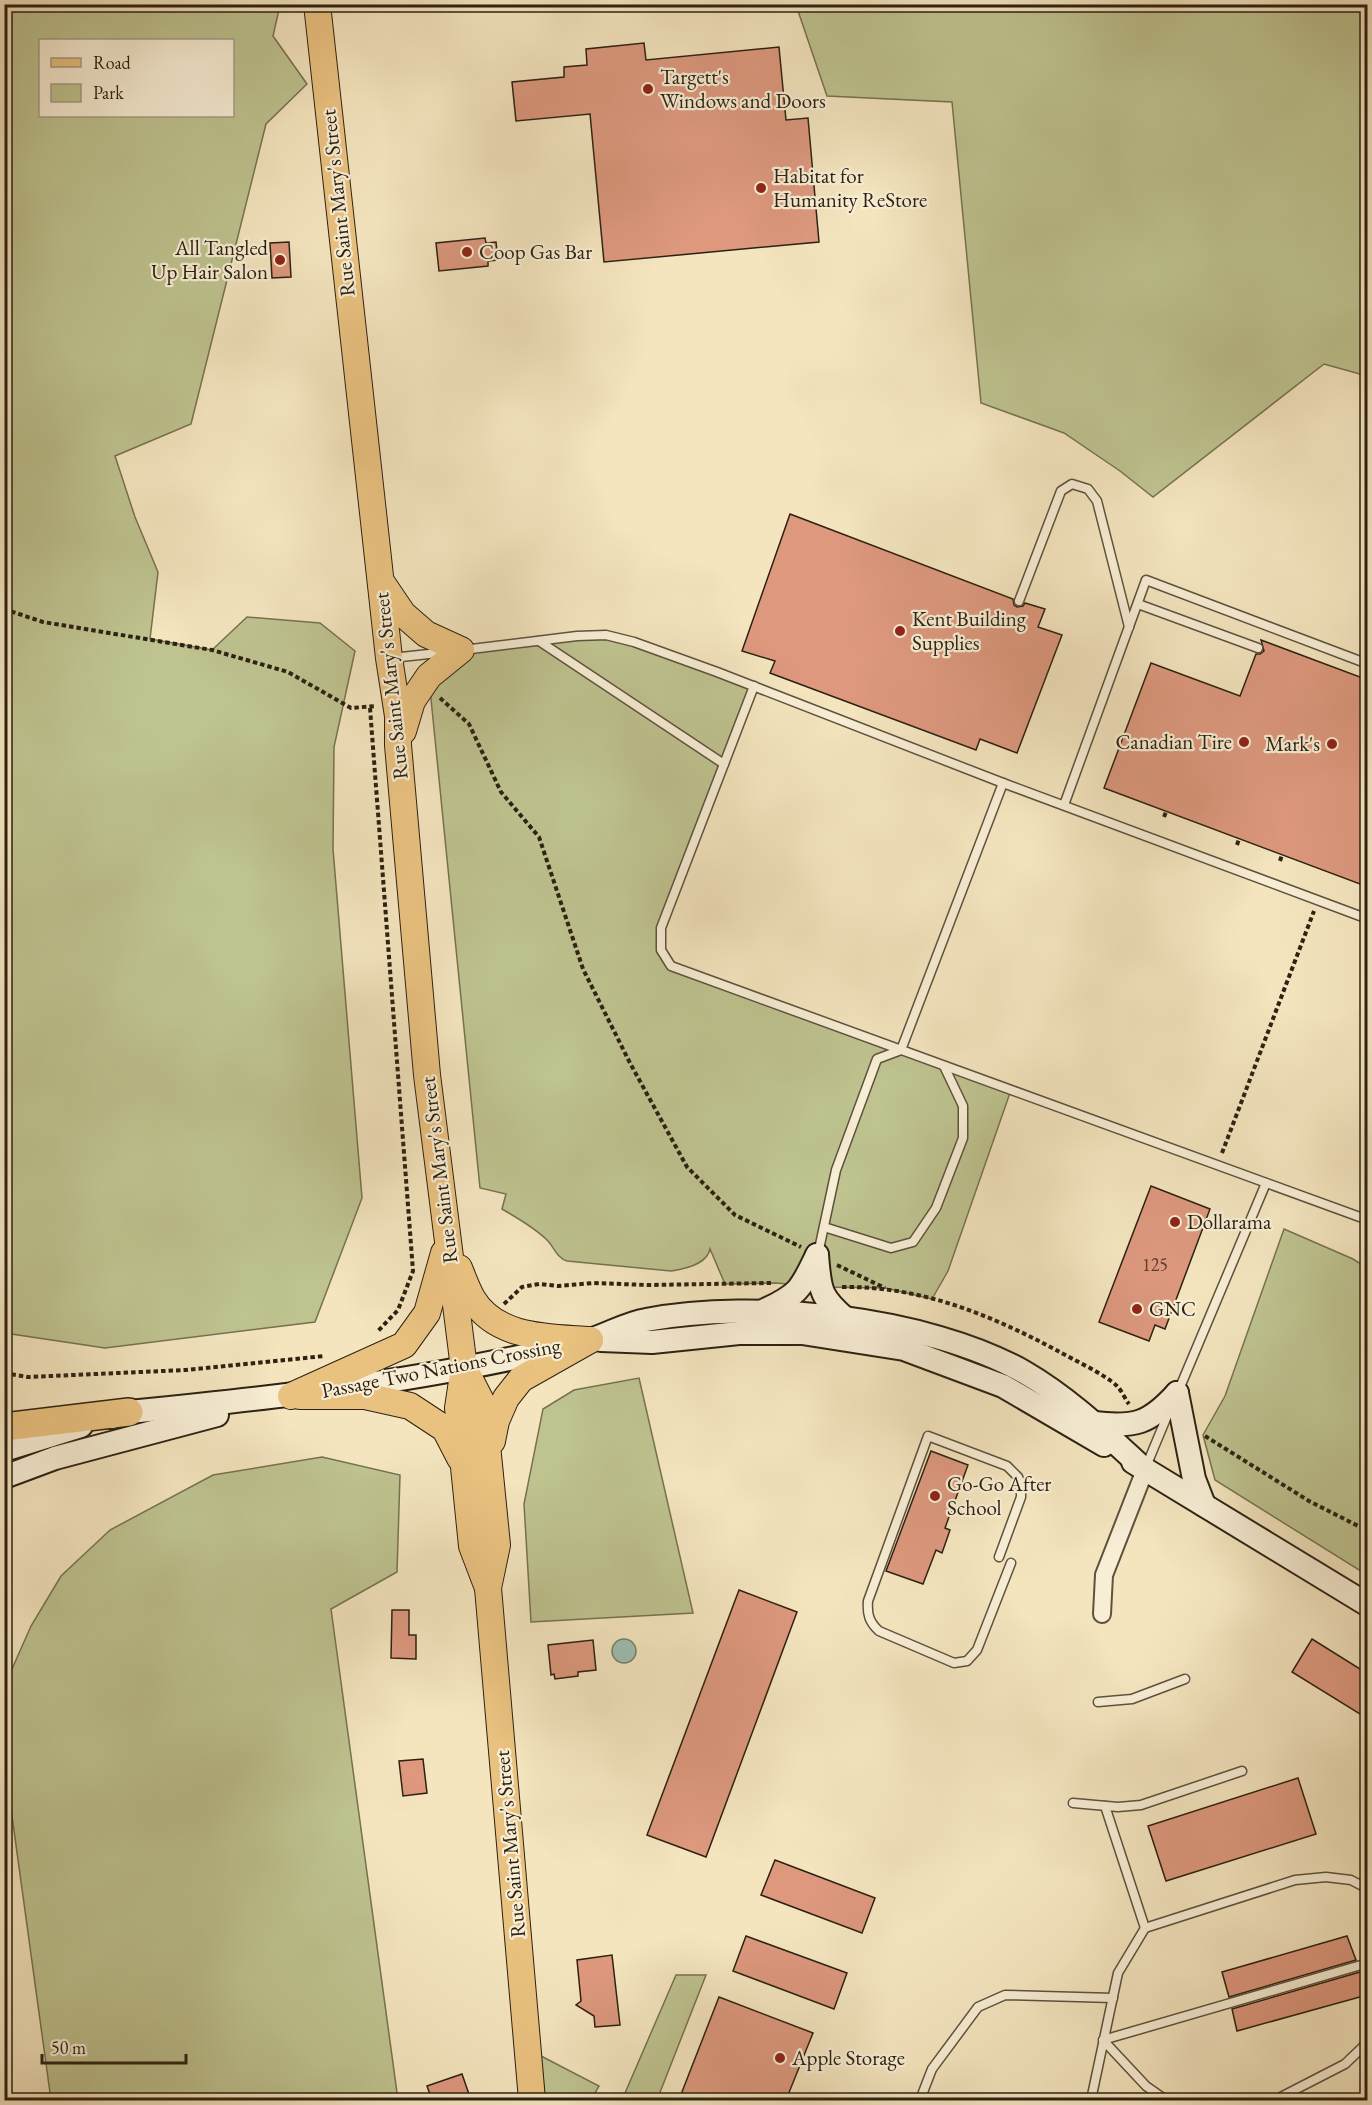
<svg xmlns="http://www.w3.org/2000/svg" width="1372" height="2105" viewBox="0 0 1372 2105" font-family="'EB Garamond',serif">
<rect width="100%" height="100%" fill="#f4e5bf"/>
<filter id="stains"><feTurbulence type="fractalNoise" baseFrequency=".00333" numOctaves="4"/><feColorMatrix values="0 0 0 0 .2 0 0 0 0 .09 0 0 0 0 .02 0 0 0 .5 -.17"/></filter>
<radialGradient id="worn" r=".72"><stop offset=".6" stop-color="#630" stop-opacity="0"/><stop offset="1" stop-color="#630" stop-opacity=".3"/></radialGradient>
<!-- green -->
<g fill="#bec390" stroke="#757251" stroke-width="1.5" fill-rule="evenodd">
<path d="M4 5H280L273 36 307 84 266 124 191 424 115 456 135 517 158 572 150 639 212 650 247 617 320 623 355 651 334 747 333 849 362 1198 315 1322 105 1348 5 1333ZM232 40V116H40V40Z"/>
<polygon points="796,5 1367,5 1367,376 1324,364 1153,497 1120,471 1064,433 981,403 952,102 827,96"/>
<path d="M606 635 754 686 661 928V950L671 966 1011 1090 948 1271 932 1299 885 1288 820 1287 776 1283 725 1284 710 1249C707 1264 685 1269 671 1271L567 1261C557 1258 554 1247 547 1240 534 1227 517 1218 502 1209L506 1194 480 1188 430 689 461 650Z"/>
<polygon points="1284,1229 1353,1259 1367,1268 1367,1575 1215,1480 1203,1435 1225,1396"/>
<polygon points="639,1378 693,1613 531,1622 524,1504 543,1409 574,1390"/>
<polygon points="322,1457 400,1475 397,1572 331,1609 398,2100 51,2100 5,1765 5,1685 31,1626 61,1576 110,1530 213,1475"/>
<polygon points="676,1975 706,1975 657,2100 622,2100"/>
<polygon points="541,2056 599,2086 591,2100 545,2100"/>
</g>
<!-- water -->
<circle fill="#9cbfb1" stroke="#6f8071" stroke-width="1.5" cx="624" cy="1651" r="12"/>
<!-- building -->
<g fill="#dd987e" stroke="#2c2112" stroke-width="1.5">
<polygon points="644,43 646,60 779,47 786,120 808,118 819,242 604,262 590,114 516,121 512,82 564,77 564,67 587,65 586,49"/>
<polygon points="485,238 486,243 496,242 498,260 488,261 488,266 439,271 436,243"/>
<polygon points="289,242 291,277 272,278 270,243"/>
<polygon points="790,514 1013,599 1014,605 1017,607 1023,606 1025,603 1045,609 1038,627 1062,635 1017,753 980,739 976,750 770,673 775,661 742,651"/>
<polygon points="1261,640 1368,680 1368,887 1104,788 1151,663 1240,696 1256,654 1260,654 1264,651"/>
<polygon points="1151,1186 1210,1209 1165,1329 1155,1325 1149,1341 1099,1322"/>
<polygon points="931,1451 968,1465 945,1528 950,1530 942,1553 936,1550 923,1584 886,1571"/>
<polygon points="739,1590 797,1612 706,1857 647,1835"/>
<polygon points="392,1610 409,1610 409,1635 416,1635 416,1659 391,1658"/>
<polygon points="1312,1639 1368,1674 1368,1719 1292,1672"/>
<polygon points="593,1640 596,1670 578,1672 578,1676 555,1679 554,1674 551,1675 548,1645"/>
<polygon points="423,1759 427,1793 403,1796 399,1761"/>
<polygon points="1298,1778 1316,1834 1166,1881 1148,1826"/>
<polygon points="775,1860 875,1898 862,1933 761,1895"/>
<polygon points="746,1936 847,1973 834,2009 733,1971"/>
<polygon points="1347,1936 1356,1960 1229,1997 1222,1972"/>
<polygon points="612,1955 620,2025 595,2027 594,2016 576,2005 581,2001 577,1960"/>
<polygon points="1360,1972 1367,1995 1237,2031 1232,2009"/>
<polygon points="719,1997 813,2033 786,2100 690,2100 680,2097"/>
<polygon points="462,2074 471,2100 432,2100 427,2086"/>
</g>
<g fill="none" stroke-linecap="round" stroke-linejoin="round">
<defs>
<g id="service">
<polyline points="1019,601 1061,491 1072,484 1088,489 1097,501 1129,627"/>
<polyline points="1138,604 1258,648"/>
<polyline points="539,641 724,764"/>
<polyline points="463,650 577,636 606,635 634,642 717,672 1003,783 1368,919"/>
<polyline points="392,658 447,652"/>
<polyline points="754,686 661,928 661,950 671,966 1368,1220"/>
<polyline points="1064,805 1146,580 1368,664"/>
<polyline points="824,1227 891,1248 913,1242 936,1208 963,1138 963,1106 944,1066"/>
<polyline points="818,1254 836,1170 877,1059 901,1050 1003,783"/>
<polyline points="1178,1392 1266,1183"/>
<polyline points="1145,1469 1170,1409"/>
<path d="M999 1557 1021 1497V1484L1018 1477 1007 1466 928 1436 868 1601C867 1614 869 1622 879 1631L954 1663 967 1661 977 1650 1011 1563"/>
<polyline points="1098,1702 1132,1699 1185,1679"/>
<polyline points="1073,1803 1118,1807 1141,1805 1242,1771"/>
<polyline points="1105,1806 1145,1928"/>
<polyline points="920,2100 932,2069 978,2007 1005,1995 1113,1998"/>
<polyline points="1091,2100 1118,1973 1145,1928 1295,1880 1326,1877 1351,1880 1368,1889"/>
<polyline points="1166,2100 1146,2086 1103,2040 1368,1963"/>
<polyline points="1275,2100 1345,2064 1368,2042"/>
</g>
<polyline id="minor" points="1102,1614 1104,1575 1145,1470"/>
<g id="secondary">
<path d="M817 1255C820 1289 819 1296 846 1319"/>
<path d="M765 1310C800 1294 801 1288 817 1255"/>
<polyline points="601,1340 652,1342 739,1333 802,1333 904,1349 1003,1386 1104,1445"/>
<polyline points="1177,1393 1194,1479 1204,1505"/>
<path d="M112 1417 129 1412C241 1401 353 1389 464 1368 506 1360 550 1351 590 1340 609 1334 627 1323 646 1320 756 1299 926 1317 1024 1372 1069 1398 1106 1434 1145 1470"/>
<path d="M1094 1423C1135 1428 1150 1423 1177 1393"/>
<polyline points="4,1450 81,1426"/>
<polyline points="1133,1462 1368,1605"/>
<polyline points="4,1477 55,1458 217,1415"/>
</g>
<g id="primary">
<polyline points="317,4 389,658 398,716 398,745 427,1075 464,1368 458,1408 472,1546 488,1588"/>
<polyline points="382,583 403,614 426,634 461,650 429,676 412,701 403,731"/>
<path d="M459 1268C463 1278 467 1289 472 1298 496 1339 549 1337 590 1340"/>
<polyline points="464,1368 483,1405 497,1545 488,1588 532,2100"/>
<polyline points="291,1396 404,1345 427,1313 444,1253"/>
<polyline points="300,1396 365,1396 410,1406 445,1429 460,1458"/>
<polyline points="492,1441 496,1421 506,1398 521,1379 590,1340"/>
</g>
<polyline id="trunk" points="4,1427 129,1412"/>
</defs>
<!-- service casing -->
<use href="#service" stroke="#5e523d" stroke-width="11"/>
<!-- minor casing -->
<use href="#minor" stroke="#5e523d" stroke-width="20"/>
<!-- secondary casing -->
<use href="#secondary" stroke="#2c2112" stroke-width="26"/>
<!-- primary casing -->
<use href="#primary" stroke="#2c2112" stroke-width="28"/>
<!-- trunk casing -->
<use href="#trunk" stroke="#2c2112" stroke-width="30"/>
<!-- path -->
<g stroke="#2c2112" stroke-width="4" stroke-dasharray="4.5 3" stroke-linecap="butt">
<polyline points="4,609 43,622 212,650 288,672 351,708 376,706"/>
<polyline points="440,698 469,724 501,792 539,837 583,969 630,1063 687,1167 735,1215 801,1247"/>
<polyline points="370,708 413,1271 398,1310 378,1331"/>
<polyline points="1164,817 1166,812"/>
<polyline points="1237,845 1239,839"/>
<polyline points="1280,861 1282,855"/>
<polyline points="1222,1153 1314,911"/>
<polyline points="837,1265 885,1288"/>
<path d="M842 1287C920 1286 989 1314 1058 1351 1072 1359 1106 1375 1117 1386 1122 1391 1125 1399 1129 1404"/>
<polyline points="504,1304 522,1287 539,1284 558,1286 594,1283 647,1285 771,1283"/>
<polyline points="4,1373 28,1377 186,1370 324,1356"/>
<polyline points="1205,1436 1309,1501 1368,1531"/>
</g>
<!-- service -->
<use href="#service" stroke="#f8eed5" stroke-width="8"/>
<!-- minor -->
<use href="#minor" stroke="#f8eed5" stroke-width="16"/>
<!-- secondary -->
<use href="#secondary" stroke="#f8eed5" stroke-width="22"/>
<!-- primary -->
<use href="#primary" stroke="#eac280" stroke-width="26"/>
<!-- trunk -->
<use href="#trunk" stroke="#eac280" stroke-width="27"/>
</g>
<!-- markers -->
<g fill="#8f2418" stroke="#f8eed5" stroke-width="2">
<circle cx="648" cy="89" r="6"/>
<circle cx="761" cy="188" r="6"/>
<circle cx="467" cy="252" r="6"/>
<circle cx="280" cy="260" r="6"/>
<circle cx="900" cy="631" r="6"/>
<circle cx="1244" cy="742" r="6"/>
<circle cx="1332" cy="744" r="6"/>
<circle cx="1175" cy="1222" r="6"/>
<circle cx="1137" cy="1309" r="6"/>
<circle cx="935" cy="1496" r="6"/>
<circle cx="780" cy="2058" r="6"/>
</g>
<g text-anchor="middle" stroke-width="4.5" stroke-linejoin="round" paint-order="stroke">
<!-- number labels -->
<g font-size="18" fill="#583f2d">
<text x="1155" y="1271">125</text>
</g>
<!-- poi labels -->
<g font-size="21" fill="#2c2112" stroke="#f8eed5" text-anchor="start">
<text x="660" y="84">Targett's<tspan x="660" dy="24">Windows and Doors</tspan></text>
<text x="773" y="183">Habitat for<tspan x="773" dy="24">Humanity ReStore</tspan></text>
<text x="268" y="255" text-anchor="end">All Tangled<tspan x="268" dy="24">Up Hair Salon</tspan></text>
<text x="479" y="259">Coop Gas Bar</text>
<text x="912" y="626">Kent Building<tspan x="912" dy="24">Supplies</tspan></text>
<text x="1232" y="749" text-anchor="end">Canadian Tire</text>
<text x="1320" y="751" text-anchor="end">Mark's</text>
<text x="1187" y="1229">Dollarama</text>
<text x="1149" y="1316">GNC</text>
<text x="947" y="1491">Go-Go After<tspan x="947" dy="24">School</tspan></text>
<text x="792" y="2065">Apple Storage</text>
</g>
<!-- street labels -->
<g font-size="21" fill="#2c2112" stroke="#f8eed5">
<text transform="translate(338 203) rotate(-96)" y="7">Rue Saint Mary's Street</text>
<text transform="translate(391 686) rotate(-96)" y="7">Rue Saint Mary's Street</text>
<text transform="translate(439 1170) rotate(-97)" y="7">Rue Saint Mary's Street</text>
<text transform="translate(441 1368) rotate(-11)" y="7">Passage Two Nations Crossing</text>
<text transform="translate(510 1844) rotate(-95)" y="7">Rue Saint Mary's Street</text>
</g>
</g>
<!-- margin -->
<rect width="1372" height="2105" fill="none" stroke="#f4e5bf" stroke-width="24"/>
<rect x="6" y="6" width="1360" height="2093" fill="none" stroke="#2c2112" stroke-width="3"/>
<rect x="12" y="12" width="1348" height="2081" fill="none" stroke="#2c2112" stroke-width="1.5"/>
<!-- legend -->
<rect x="39" y="39" width="195" height="78" fill="#f8eed5" stroke="#a69c87" stroke-width="1.5"/>
<rect x="51" y="58" width="30" height="9" fill="#eac280" stroke="#a69c87" stroke-width="1.5"/>
<text x="93" y="69" font-size="18" fill="#2c2112">Road</text>
<rect x="51" y="84" width="30" height="18" fill="#bec390" stroke="#a69c87" stroke-width="1.5"/>
<text x="93" y="99" font-size="18" fill="#2c2112">Park</text>
<!-- scale -->
<path d="M42 2054v9h144v-9" fill="none" stroke="#2c2112" stroke-width="3"/>
<text x="51" y="2054" font-size="18" fill="#2c2112" stroke="#f8eed5" stroke-width="4.5" paint-order="stroke">50 m</text>
<rect width="100%" height="100%" filter="url(#stains)"/>
<rect width="100%" height="100%" fill="url(#worn)"/>
</svg>
